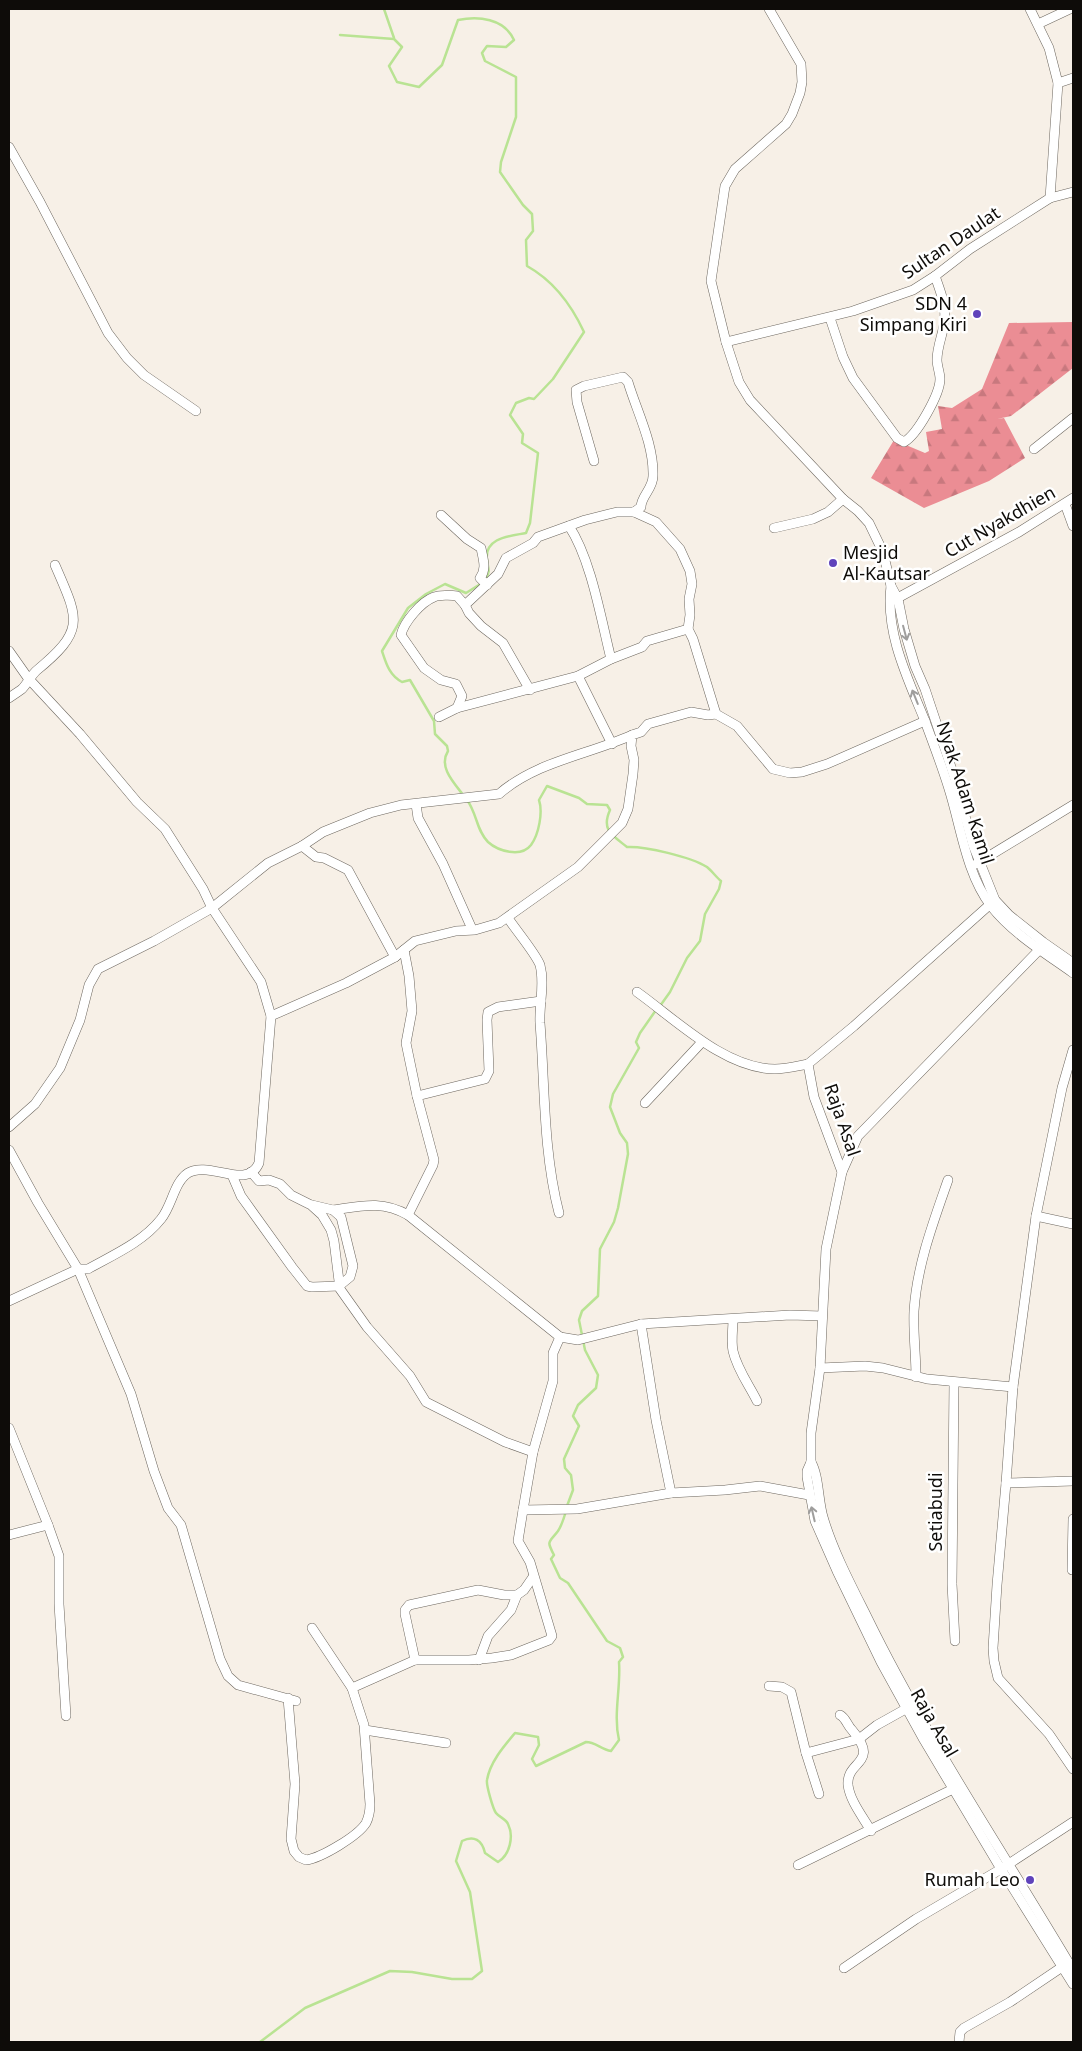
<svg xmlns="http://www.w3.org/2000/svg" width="1082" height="2051" viewBox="0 0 1082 2051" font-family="'Noto Sans',sans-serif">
<defs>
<pattern id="forest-firs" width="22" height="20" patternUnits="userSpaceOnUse" patternTransform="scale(1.25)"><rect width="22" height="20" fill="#eb8d94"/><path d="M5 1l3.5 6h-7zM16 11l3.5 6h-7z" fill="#c8787e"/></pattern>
</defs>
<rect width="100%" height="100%" fill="#f7f0e7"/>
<!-- forest -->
<polygon fill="url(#forest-firs)" points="1073,322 1073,368 1011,416 997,419 1004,418 1025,458 989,481 924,508 871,478 894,440 925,453 929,451 926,432 942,429 938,406 952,408 982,389 1009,323"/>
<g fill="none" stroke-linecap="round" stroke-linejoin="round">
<!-- stream -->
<g stroke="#b9e393" stroke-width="2.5">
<polyline points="384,9 394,38"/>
<path d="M340 35 394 39 402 47 389 66 397 82 419 87 442 65 458 20C478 16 504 18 514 40L506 47 487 46 482 53 485 61 516 77V117L501 162 500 172 523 205 532 214 533 231 526 240 527 266C554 281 571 304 584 332L553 379 534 399 529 398 516 403 510 415 523 434 522 443 538 453 530 523 526 533C511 536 484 537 487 560 488 568 491 572 485 579"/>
<path d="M464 796C454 783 438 767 448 751L447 746 435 734 434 721 410 680 402 682C389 675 386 663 382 651L408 608 426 594 445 584 466 593 482 583"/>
<path d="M467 800C477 813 476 830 488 842 498 851 521 858 531 845 539 834 543 812 539 800L547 786 579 798 587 804 607 805 610 810C601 830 612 835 627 847 645 846 691 857 707 867 712 871 716 877 721 881L719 889 705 914 700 941 687 958 670 992 660 1006"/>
<polyline points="567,1506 573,1490 571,1475 565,1468 564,1459 579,1426 573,1416 578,1405 596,1388 598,1375 585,1350 579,1320 582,1311 598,1296 600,1249 614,1222 618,1208 628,1154 627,1143 620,1133 610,1107 613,1094 639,1048 636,1042 640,1033 656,1010"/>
<path d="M260 2042 305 2008 390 1971 412 1972 452 1979H472L482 1971 470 1892 456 1861 462 1841C474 1835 482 1840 485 1853L498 1862C510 1855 514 1836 508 1824 506 1819 499 1817 496 1813 493 1809 486 1785 487 1780 490 1762 504 1746 515 1733L538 1737 539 1745 532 1759 536 1766 586 1742C595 1742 601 1749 611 1751L619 1740C613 1714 621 1688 619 1662L623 1657 620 1648 607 1641 568 1583 560 1578 551 1559 554 1555C546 1540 549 1543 558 1531 562 1525 564 1518 566 1511"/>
</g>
<defs>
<g id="minor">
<polyline points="769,9 801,64 802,82 800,93 792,114 786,124 735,169 725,186 711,281 726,342 739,382 750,400 843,499 858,511 869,523 883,552 891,586 898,599 904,629 915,666 925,689 954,776 973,845 995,900 1009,915 1043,942 1073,963"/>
<polyline points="1030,9 1049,48 1058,83 1050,198"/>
<polyline points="1038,24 1070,9"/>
<polyline points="1058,83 1073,78"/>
<polyline points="9,147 40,202 108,333 127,358 144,375 196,411"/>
<path d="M830 318 843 357 853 378 897 438 904 442C917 435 940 394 940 379 940 373 937 366 937 360 937 348 942 336 944 325 947 307 941 293 935 276"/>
<polyline points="726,342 853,311 913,290 935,276 970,249 1050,198 1073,192"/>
<polyline points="1034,449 1073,418"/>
<path d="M594 461 577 402 576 390 584 386 623 377 628 382C637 412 654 444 653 476 653 489 641 496 641 507L634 512"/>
<polyline points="1065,504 1073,526"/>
<path d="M441 515 467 539 481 548C483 559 487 569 480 578L487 585"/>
<path d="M569 526C591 559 601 619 611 659"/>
<polyline points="774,528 813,519 828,512 843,499"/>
<path d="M891 586C885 633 908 679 925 721 933 743 942 766 949 789 961 827 966 873 991 906 1012 933 1045 953 1073 973"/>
<polyline points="894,600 1019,532 1073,498"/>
<polyline points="9,651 28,678 80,734 137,802 165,829 203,889 212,908 154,941 98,969 89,985 80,1020 60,1068 35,1104 9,1127"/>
<polyline points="578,676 612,744"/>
<polyline points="530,690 503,643 481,626 469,613 465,605 498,574 506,558 533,543 538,537 585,520 617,512 634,512 656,522 680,549 690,571 692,584 689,599 690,615 688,629 693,639 716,714"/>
<path d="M9 698C13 695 18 692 22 689 27 684 30 677 36 671 86 630 79 620 55 565"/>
<path d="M457 708 462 696 456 684 441 680 424 668 401 635C404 622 421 602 434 597 439 595 451 595 457 596L465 605"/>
<polyline points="439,717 457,708 578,676 611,659 642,647 647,641 688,629"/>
<polyline points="416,804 418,818 443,864 472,929"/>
<polyline points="302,846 316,857 324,858 348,870 395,957"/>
<polyline points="976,864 1073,805"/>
<polyline points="995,900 854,1026 808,1064 814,1097 842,1172 826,1249 820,1368 811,1433 811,1462 807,1471 807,1477 815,1521 837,1571 881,1662 924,1740 1001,1869 1073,1984"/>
<path d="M508 918C515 929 536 954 540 965 545 984 539 1004 540 1023 545 1086 543 1151 559 1213"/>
<polyline points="404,950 409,976 412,1011 406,1043 417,1096 434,1160 433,1165 408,1215"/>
<path d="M637 992C675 1019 725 1069 775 1069 786 1069 797 1066 808 1064"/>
<path d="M271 1016 261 982 212 908 268 863 302 846 323 832 370 813 401 805 499 794C537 761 588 755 632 735"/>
<polyline points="1073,1050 1062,1088 1036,1216 1013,1387 1006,1483 997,1585 993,1648 994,1661 998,1678 1049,1734 1073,1769"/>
<polyline points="417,1096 485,1079 489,1071 487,1020 488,1012 498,1007 541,1001"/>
<polyline points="645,1103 702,1042"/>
<polyline points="9,1150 38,1203 78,1269 131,1394 154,1471 168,1508 181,1525 220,1659 228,1676 238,1685 296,1701"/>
<polyline points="251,1172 259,1181 269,1180 280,1184 291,1195 311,1205 322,1215 331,1230 334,1241 340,1289 367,1327 410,1376 426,1402 505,1442 533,1452"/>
<polyline points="842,1172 858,1136 1040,949"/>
<polyline points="232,1175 241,1196 292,1267 307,1286 312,1287 339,1286 350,1277 353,1266 341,1217 333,1210 312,1205"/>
<path d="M333 1210C361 1206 382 1200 408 1215L560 1337"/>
<polyline points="1036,1216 1073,1224"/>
<path d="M9 1301 78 1269H88C113 1255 143 1242 161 1219 172 1206 174 1182 188 1173 209 1160 247 1191 259 1163L271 1016 346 983 395 957 415 941 456 931 475 930 499 923 578 867 622 823 628 809 633 774 634 760 631 746 632 735 641 732 648 724 691 712 708 715 716 714 737 726 773 769 790 773 802 772 827 764 925 721"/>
<path d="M733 1319C733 1329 731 1341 733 1351 737 1369 749 1385 757 1401"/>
<polyline points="641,1324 656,1420 671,1493"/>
<polyline points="820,1368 865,1366 883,1368 927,1379 1013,1387"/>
<path d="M916 1377C916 1355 913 1333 914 1311 917 1265 933 1223 948 1180"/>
<polyline points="954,1382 952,1584 955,1641"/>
<polyline points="9,1428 48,1525 9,1535"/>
<path d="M811 1462C819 1476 818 1500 823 1517 833 1551 851 1585 867 1617 927 1740 1004 1853 1073 1970"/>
<polyline points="1006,1483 1073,1481"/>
<polyline points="809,1495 760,1486 725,1490 671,1493 577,1509 523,1510 533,1452 553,1381 553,1353 560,1337 578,1340 641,1324 790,1315 822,1316"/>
<polyline points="48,1525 59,1556 59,1604 66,1716"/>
<polyline points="1072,1570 1073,1519"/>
<polyline points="312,1628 352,1688 415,1660 469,1660 492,1658 511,1655 549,1640 552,1636 530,1562 518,1541 523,1510"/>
<polyline points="415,1660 405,1614 405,1610 409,1605 478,1590 504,1595 517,1595 524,1590 533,1577"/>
<polyline points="479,1660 488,1636 511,1610 517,1595"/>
<polyline points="769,1686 782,1687 791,1692 806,1753 859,1739 877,1725 911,1706"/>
<path d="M288 1698 295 1784 291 1839 294 1851 299 1857 306 1860C321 1858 358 1836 366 1823 369 1817 370 1811 370 1804L364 1725 352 1688"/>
<path d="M840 1715C846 1718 847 1725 852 1730 881 1764 846 1760 848 1785 850 1801 863 1817 871 1831"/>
<polyline points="365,1730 446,1743"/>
<polyline points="806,1753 819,1794"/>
<polyline points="798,1865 953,1789"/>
<polyline points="844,1968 916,1919 1001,1869 1073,1822"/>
<polyline points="959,2042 960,2032 964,2028 1010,2002 1062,1967"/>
</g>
</defs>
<!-- minor casing -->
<use href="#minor" stroke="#6d675f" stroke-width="10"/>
<!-- minor -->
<use href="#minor" stroke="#fff" stroke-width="9"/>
</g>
<!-- one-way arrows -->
<defs><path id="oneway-shaft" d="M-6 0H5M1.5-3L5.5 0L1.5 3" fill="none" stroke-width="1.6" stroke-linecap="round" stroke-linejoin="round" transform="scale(1.25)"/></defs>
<g stroke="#9f9e9d">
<use href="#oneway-shaft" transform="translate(905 633) rotate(75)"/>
<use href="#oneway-shaft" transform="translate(915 697) rotate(-112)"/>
<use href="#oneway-shaft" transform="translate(813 1514) rotate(-103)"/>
</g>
<!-- markers -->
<g fill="#5f43bb" stroke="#fff" stroke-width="2">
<circle cx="977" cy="314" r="5"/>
<circle cx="833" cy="563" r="5"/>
<circle cx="1030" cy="1880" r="5"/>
</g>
<g text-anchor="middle" stroke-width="5" stroke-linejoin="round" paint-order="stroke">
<!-- street labels -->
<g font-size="18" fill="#0e0c09" stroke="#fff">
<text transform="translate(951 243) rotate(-34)" y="6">Sultan Daulat</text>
<text transform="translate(1000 522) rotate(-30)" y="6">Cut Nyakdhien</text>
<text transform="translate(965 793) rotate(72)" y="6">Nyak Adam Kamil</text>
<text transform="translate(842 1120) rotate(71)" y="6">Raja Asal</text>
<text transform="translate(936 1512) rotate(-90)" y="6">Setiabudi</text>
<text transform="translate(934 1723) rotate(60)" y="6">Raja Asal</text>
</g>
<!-- poi labels -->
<g font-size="18" fill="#0e0c09" stroke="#fff" text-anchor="end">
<text x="967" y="310">SDN 4<tspan x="967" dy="21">Simpang Kiri</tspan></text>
<text x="843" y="559" text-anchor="start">Mesjid<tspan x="843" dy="21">Al-Kautsar</tspan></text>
<text x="1020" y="1886">Rumah Leo</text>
</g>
</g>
<!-- border -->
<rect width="1082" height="2051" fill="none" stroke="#0e0c09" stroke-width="20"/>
</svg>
